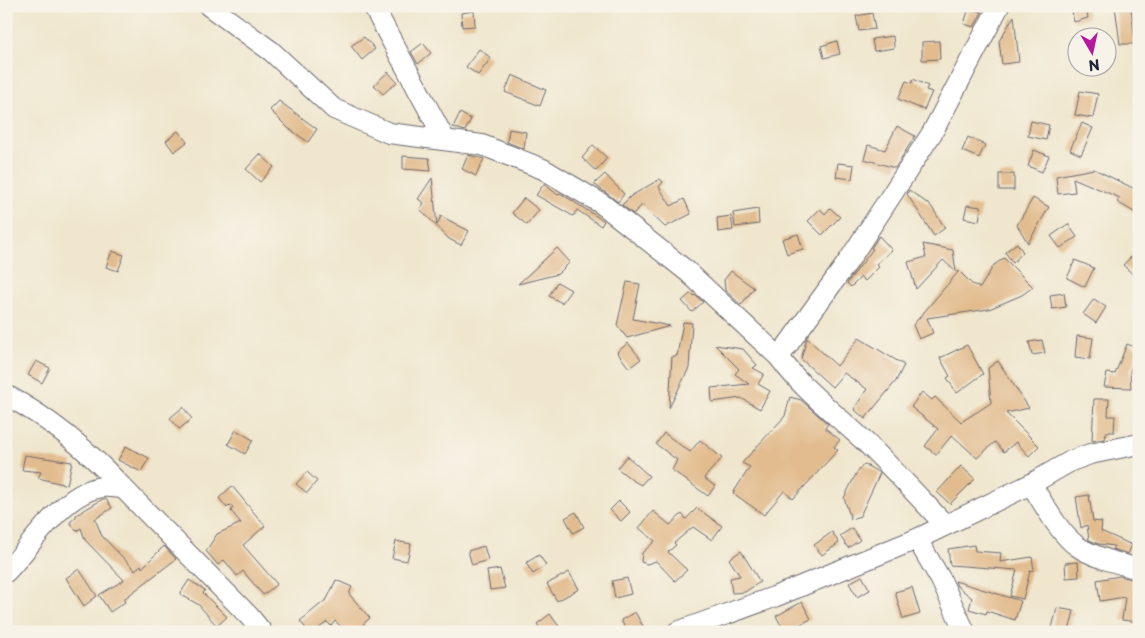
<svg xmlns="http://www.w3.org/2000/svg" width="1145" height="638" viewBox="0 0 1145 638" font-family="'Playpen Sans',sans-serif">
<rect width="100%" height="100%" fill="#f7f3e8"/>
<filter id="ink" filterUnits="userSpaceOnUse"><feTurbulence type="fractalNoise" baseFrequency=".02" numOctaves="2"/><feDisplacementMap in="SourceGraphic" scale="10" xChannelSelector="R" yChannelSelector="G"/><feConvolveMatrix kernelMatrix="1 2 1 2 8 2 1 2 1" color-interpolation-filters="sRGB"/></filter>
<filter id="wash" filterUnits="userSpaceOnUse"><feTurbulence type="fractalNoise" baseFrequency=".0096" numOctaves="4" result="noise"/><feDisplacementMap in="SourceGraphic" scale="20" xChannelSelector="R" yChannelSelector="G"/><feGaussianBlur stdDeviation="1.12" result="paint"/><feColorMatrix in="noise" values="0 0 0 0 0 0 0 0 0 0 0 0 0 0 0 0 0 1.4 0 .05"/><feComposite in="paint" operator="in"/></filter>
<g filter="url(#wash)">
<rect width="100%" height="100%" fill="#efe6cd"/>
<g id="blocks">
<!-- building -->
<g fill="#e2bc8e">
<polygon points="1071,6 1086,6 1088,18 1074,22"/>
<polygon points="1115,6 1131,6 1135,44 1120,44"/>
<polygon points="969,8 982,12 974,27 964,24"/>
<polygon points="474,11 475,26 462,27 461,13"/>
<polygon points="872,13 875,29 859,31 856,16"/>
<polygon points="1014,16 1019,62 1002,64 999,41"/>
<polygon points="893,36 894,48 874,51 872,39"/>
<polygon points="364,37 375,49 362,60 351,46"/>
<polygon points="837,41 840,54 824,58 821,46"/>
<polygon points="939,41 940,59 922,60 922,42"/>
<polygon points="423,43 431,53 418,64 411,52"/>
<polygon points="479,49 491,58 478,75 466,67"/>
<polygon points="388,72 397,82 383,94 374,85"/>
<polygon points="512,75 546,90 540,106 505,92"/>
<polygon points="913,79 928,86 926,90 932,92 924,110 898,99 906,81 912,83"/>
<polygon points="1080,91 1098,94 1093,118 1075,115"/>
<polygon points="279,101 317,129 308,142 288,128 270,110"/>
<polygon points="460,113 471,119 465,131 453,127"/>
<polygon points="1031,121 1049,125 1046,140 1028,136"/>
<polygon points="1082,123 1093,128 1081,155 1070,150"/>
<polygon points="897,126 915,136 895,168 864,159 868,145 885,150"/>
<polygon points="509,129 526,132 524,149 507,142"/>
<polygon points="178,131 187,142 174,152 166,141"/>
<polygon points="968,137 985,145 979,158 962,151"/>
<polygon points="593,145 607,158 596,171 582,158"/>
<polygon points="1034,150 1049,156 1042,172 1028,166"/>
<polygon points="260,154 274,167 260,182 246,169"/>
<polygon points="468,155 484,159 476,176 462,169"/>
<polygon points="403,156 429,158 431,171 403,169"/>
<polygon points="838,163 854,165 852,179 836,177"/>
<polygon points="1094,169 1139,191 1139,204 1134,212 1117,202 1120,198 1073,178 1075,192 1058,194 1056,176"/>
<polygon points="605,174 624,194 618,202 594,184"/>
<rect x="999" y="174" width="15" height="16"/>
<polygon points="432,178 437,225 441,216 469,231 461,245 449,239 420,209 424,203 418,199"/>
<polygon points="660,179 663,182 659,187 671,206 684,199 691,214 665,227 642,205 633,214 622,205 631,196"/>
<polygon points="544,184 558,195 560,193 604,221 601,226 577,210 573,216 536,195"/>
<polygon points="909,190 931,206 945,228 934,236 907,194"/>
<polygon points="524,198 539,210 527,225 512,213"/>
<polygon points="1033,198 1049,207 1028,243 1017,225"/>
<polygon points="967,205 981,207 979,221 964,218"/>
<polygon points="830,208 840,217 822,235 808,221 820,209 825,214"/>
<polygon points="758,209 759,224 735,227 733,213"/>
<polygon points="731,216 733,230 718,232 717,218"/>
<polygon points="1068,224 1077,237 1060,248 1051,236"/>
<polygon points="798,234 803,249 787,254 782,239"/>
<polygon points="879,236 892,250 876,264 879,267 865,281 861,277 851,287 847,283 873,249 871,248"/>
<polygon points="1017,243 1023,252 1013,263 1005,252"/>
<polygon points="923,244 953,250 956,272 943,260 916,289 908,262 926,257"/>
<polygon points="557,248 570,262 558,274 518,284"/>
<polygon points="1139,249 1139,280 1123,265"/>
<polygon points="112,251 124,255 118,271 106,267"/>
<polygon points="1004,258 1033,287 1022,295 989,309 927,318 933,333 919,339 913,325 959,271 972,284 980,288 994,265"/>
<polygon points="1075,260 1094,268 1085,287 1067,278"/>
<polygon points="731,271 754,288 741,305 725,290 724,280"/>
<polygon points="557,282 571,290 562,303 549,296"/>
<polygon points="627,282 640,284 633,319 670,326 627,338 617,325"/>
<polygon points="1064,293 1066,307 1052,309 1050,295"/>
<polygon points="690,294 696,296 703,302 692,312 682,301"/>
<polygon points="1094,299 1106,307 1096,323 1083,314"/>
<polygon points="683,322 692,323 689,368 669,408 672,356 677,356"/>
<polygon points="1077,336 1093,338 1090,359 1075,357"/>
<polygon points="807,338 837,366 859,338 904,365 896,381 865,419 854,409 867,389 844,373 832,387 801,359"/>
<polygon points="1042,340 1045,353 1032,355 1029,342"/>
<polygon points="628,343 641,359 629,368 617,352"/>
<polygon points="1127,344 1139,349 1130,371 1131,388 1104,387 1107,373 1115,374"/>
<polygon points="715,345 743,349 757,365 753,368 764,374 758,384 770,391 760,409 741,398 712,402 711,388 749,384 735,374 739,369"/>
<polygon points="967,345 983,374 957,393 947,378 950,376 940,358"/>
<polygon points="36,361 50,368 42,383 28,375"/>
<polygon points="998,361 1029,408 1006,413 1039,446 1029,456 1016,442 1004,452 995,442 977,458 952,435 936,455 925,446 938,429 911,407 922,392 932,400 935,397 961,422 991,403 988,368"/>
<polygon points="790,397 801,400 828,424 825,428 840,440 834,447 838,450 793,499 784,491 764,515 733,493 750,467 742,463 785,416"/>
<polygon points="1094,399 1109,399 1108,416 1115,416 1114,432 1106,432 1105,439 1092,441"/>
<polygon points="183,407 192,419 179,429 170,418"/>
<polygon points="236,430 253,440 245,454 228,444"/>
<polygon points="664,433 690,452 700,440 722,458 704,478 715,486 708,496 672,470 677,460 656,444"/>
<polygon points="126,446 149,458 141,472 118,460"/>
<polygon points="25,455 72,462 67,485 38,478 41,472 22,470"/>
<polygon points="627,456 649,476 641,485 632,480 617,468"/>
<polygon points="864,464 880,473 860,516 851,519 844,498 856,474"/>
<polygon points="961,466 975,479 950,504 937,492"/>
<polygon points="307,472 317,481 307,493 296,484"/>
<polygon points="232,486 265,526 243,545 277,584 263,595 243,571 237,576 224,560 218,565 206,551 217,534 241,523 231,511 233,507 230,505 227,508 219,498"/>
<polygon points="1089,495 1093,521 1102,522 1101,531 1132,545 1128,554 1112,549 1114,546 1099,544 1089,540 1087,525 1081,528 1076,497"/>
<polygon points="103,499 106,499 112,508 95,519 102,536 135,570 141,565 142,568 164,546 176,559 124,599 125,602 110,612 99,595 124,580 85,540 81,528 76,531 70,522 76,517 76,515"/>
<polygon points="619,501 630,512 621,521 610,510"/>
<polygon points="697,508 722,526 712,540 693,527 674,543 676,545 668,552 687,570 675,581 656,561 647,564 641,562 642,553 655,541 639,528 653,511 670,525 682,514 686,519"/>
<polygon points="576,512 584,527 573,533 565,518"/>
<polygon points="852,528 860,540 848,548 840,536"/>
<polygon points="832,532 839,543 822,555 814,545"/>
<polygon points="396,541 411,544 407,561 392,558"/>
<polygon points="974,545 975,551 1001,553 1000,562 1032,557 1034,570 1030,571 1023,599 1010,596 1017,570 950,565 948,549"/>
<polygon points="484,546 488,560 472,565 468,551"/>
<polygon points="741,551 760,582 745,592 732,593 730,578 740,576 729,559"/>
<polygon points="539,555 546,565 533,574 526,563"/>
<polygon points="1078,562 1079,577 1066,578 1065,563"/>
<polygon points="79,569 97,596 84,606 66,578"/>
<polygon points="500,569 505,588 490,590 487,571"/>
<polygon points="569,572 579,589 557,601 547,584"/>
<polygon points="862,576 870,590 857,597 849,583"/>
<polygon points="1120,576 1139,581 1139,622 1122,620 1125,597 1100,601 1097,580"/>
<polygon points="627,578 631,594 615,598 612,581"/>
<polygon points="189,580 205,590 203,593 227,617 217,626 199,605 180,594"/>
<polygon points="336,580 352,587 349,594 370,618 363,624 374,632 347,632 335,621 331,626 327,622 314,632 309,632 300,621 327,599"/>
<polygon points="955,581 1021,601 1015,620 987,611 986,614 969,609 972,598 957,586"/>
<polygon points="912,587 920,614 903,619 895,592"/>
<polygon points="802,602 811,619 797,626 800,632 785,632 776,616"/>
<polygon points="1057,608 1074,611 1069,631 1052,628"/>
<polygon points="635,612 646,632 627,632 621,620"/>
<polygon points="550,614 563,632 543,632 537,624"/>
</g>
</g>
</g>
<g filter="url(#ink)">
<use href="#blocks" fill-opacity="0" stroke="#6a676e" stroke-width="1"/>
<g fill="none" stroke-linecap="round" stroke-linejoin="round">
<defs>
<g id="minor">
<path d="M209 6 271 51 334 109 389 133 482 145 543 169 602 204 688 272 779 357C802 389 833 412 861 438 890 465 917 495 944 524"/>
<polyline points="373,6 445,140"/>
<polyline points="779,357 847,263 932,133 999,6"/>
<path d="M6 395C51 419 88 450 123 488"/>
<path d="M1031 484C1043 503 1059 533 1077 546 1092 557 1121 564 1139 569"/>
<polyline points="917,539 941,580 965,632"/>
<path d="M6 572C32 546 63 491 103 487 109 486 116 488 123 488L249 616 262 632"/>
<polyline points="677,632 774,597 917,539 1031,484 1071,461 1090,454 1139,444"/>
</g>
</defs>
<!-- minor casing -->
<use href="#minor" stroke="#6a676e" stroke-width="22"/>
<!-- minor -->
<use href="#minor" stroke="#fff" stroke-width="20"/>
</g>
</g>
<!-- margin -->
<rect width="1145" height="638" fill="none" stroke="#f7f3e8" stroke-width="25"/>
<!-- north arrow -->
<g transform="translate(1092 52) rotate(171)"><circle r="24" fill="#f7f3e8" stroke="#a29fa3"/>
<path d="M0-4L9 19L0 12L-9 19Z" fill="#b5179e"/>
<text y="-8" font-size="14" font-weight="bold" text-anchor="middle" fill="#22223b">N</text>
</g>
</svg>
